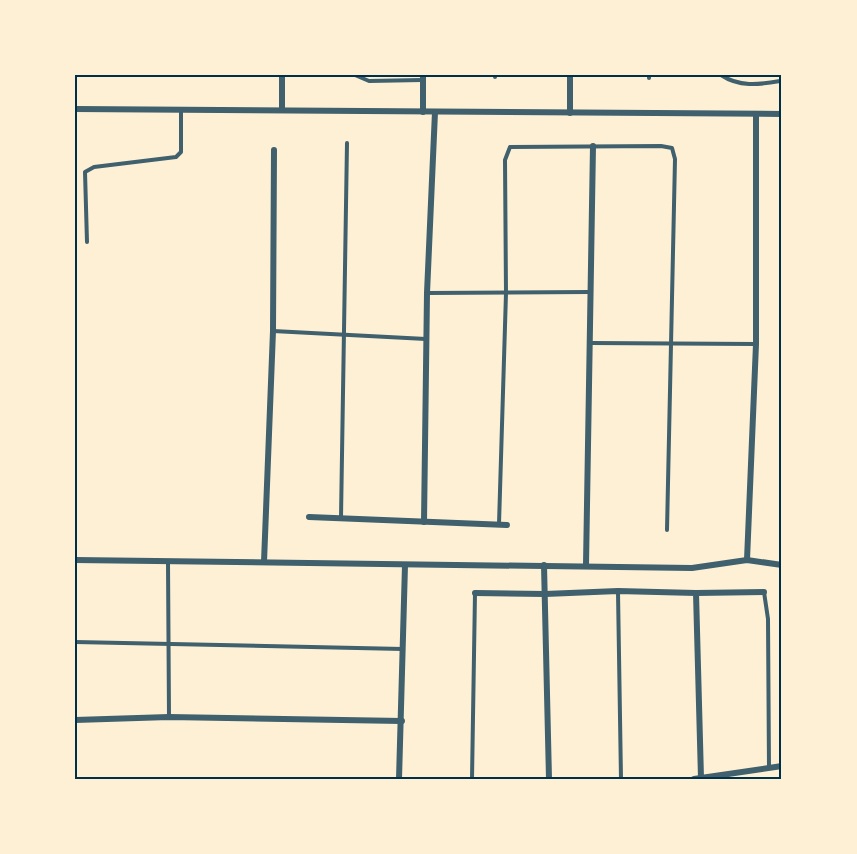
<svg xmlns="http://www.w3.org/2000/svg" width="857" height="854" viewBox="0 0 857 854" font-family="'Exo 2',sans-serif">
<rect width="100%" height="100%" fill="#fdf0d5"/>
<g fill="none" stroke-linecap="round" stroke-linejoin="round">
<!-- service -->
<g stroke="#3f606c" stroke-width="4">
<polyline points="355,75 369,81 422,80"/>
<polyline points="495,75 495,77"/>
<polyline points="649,75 649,78"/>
<path d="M721 75C739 87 758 85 780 81L782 78"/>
<polyline points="87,242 85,172 94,167 176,157 181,152 181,110"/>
<polyline points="427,293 590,292"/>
<polyline points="273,331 426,339"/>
<polyline points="591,343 756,344"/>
<polyline points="341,518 347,143"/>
<polyline points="499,524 506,293 505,160 510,147 661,146 672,148 675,159 667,530"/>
<polyline points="168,562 169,717"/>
<polyline points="618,592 621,779"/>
<polyline points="764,592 768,619 769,767"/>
<polyline points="75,642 403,649"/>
<polyline points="472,779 475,593"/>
</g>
<!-- minor -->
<g stroke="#3f606c" stroke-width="6">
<polyline points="423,75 423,112"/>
<polyline points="75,109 782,114"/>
<polyline points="282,110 282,75"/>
<polyline points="570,113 570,75"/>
<polyline points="309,517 507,525"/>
<polyline points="424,522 427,293 435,112"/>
<polyline points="75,560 692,568 747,560 782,565"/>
<polyline points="747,560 756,344 756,114"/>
<polyline points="264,562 273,331 274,150"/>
<polyline points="544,565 549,779"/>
<polyline points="586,565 593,146"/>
<polyline points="475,593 545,594 618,591 696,593 701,778"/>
<polyline points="696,593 764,592"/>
<polyline points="75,720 169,717 402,721"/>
<polyline points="399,779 405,565"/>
<polyline points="694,779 782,766"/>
</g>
</g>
<!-- border -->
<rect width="857" height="854" fill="none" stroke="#fdf0d5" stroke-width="153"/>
<rect x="76" y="76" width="704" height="702" fill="none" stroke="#003049" stroke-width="2"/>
</svg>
